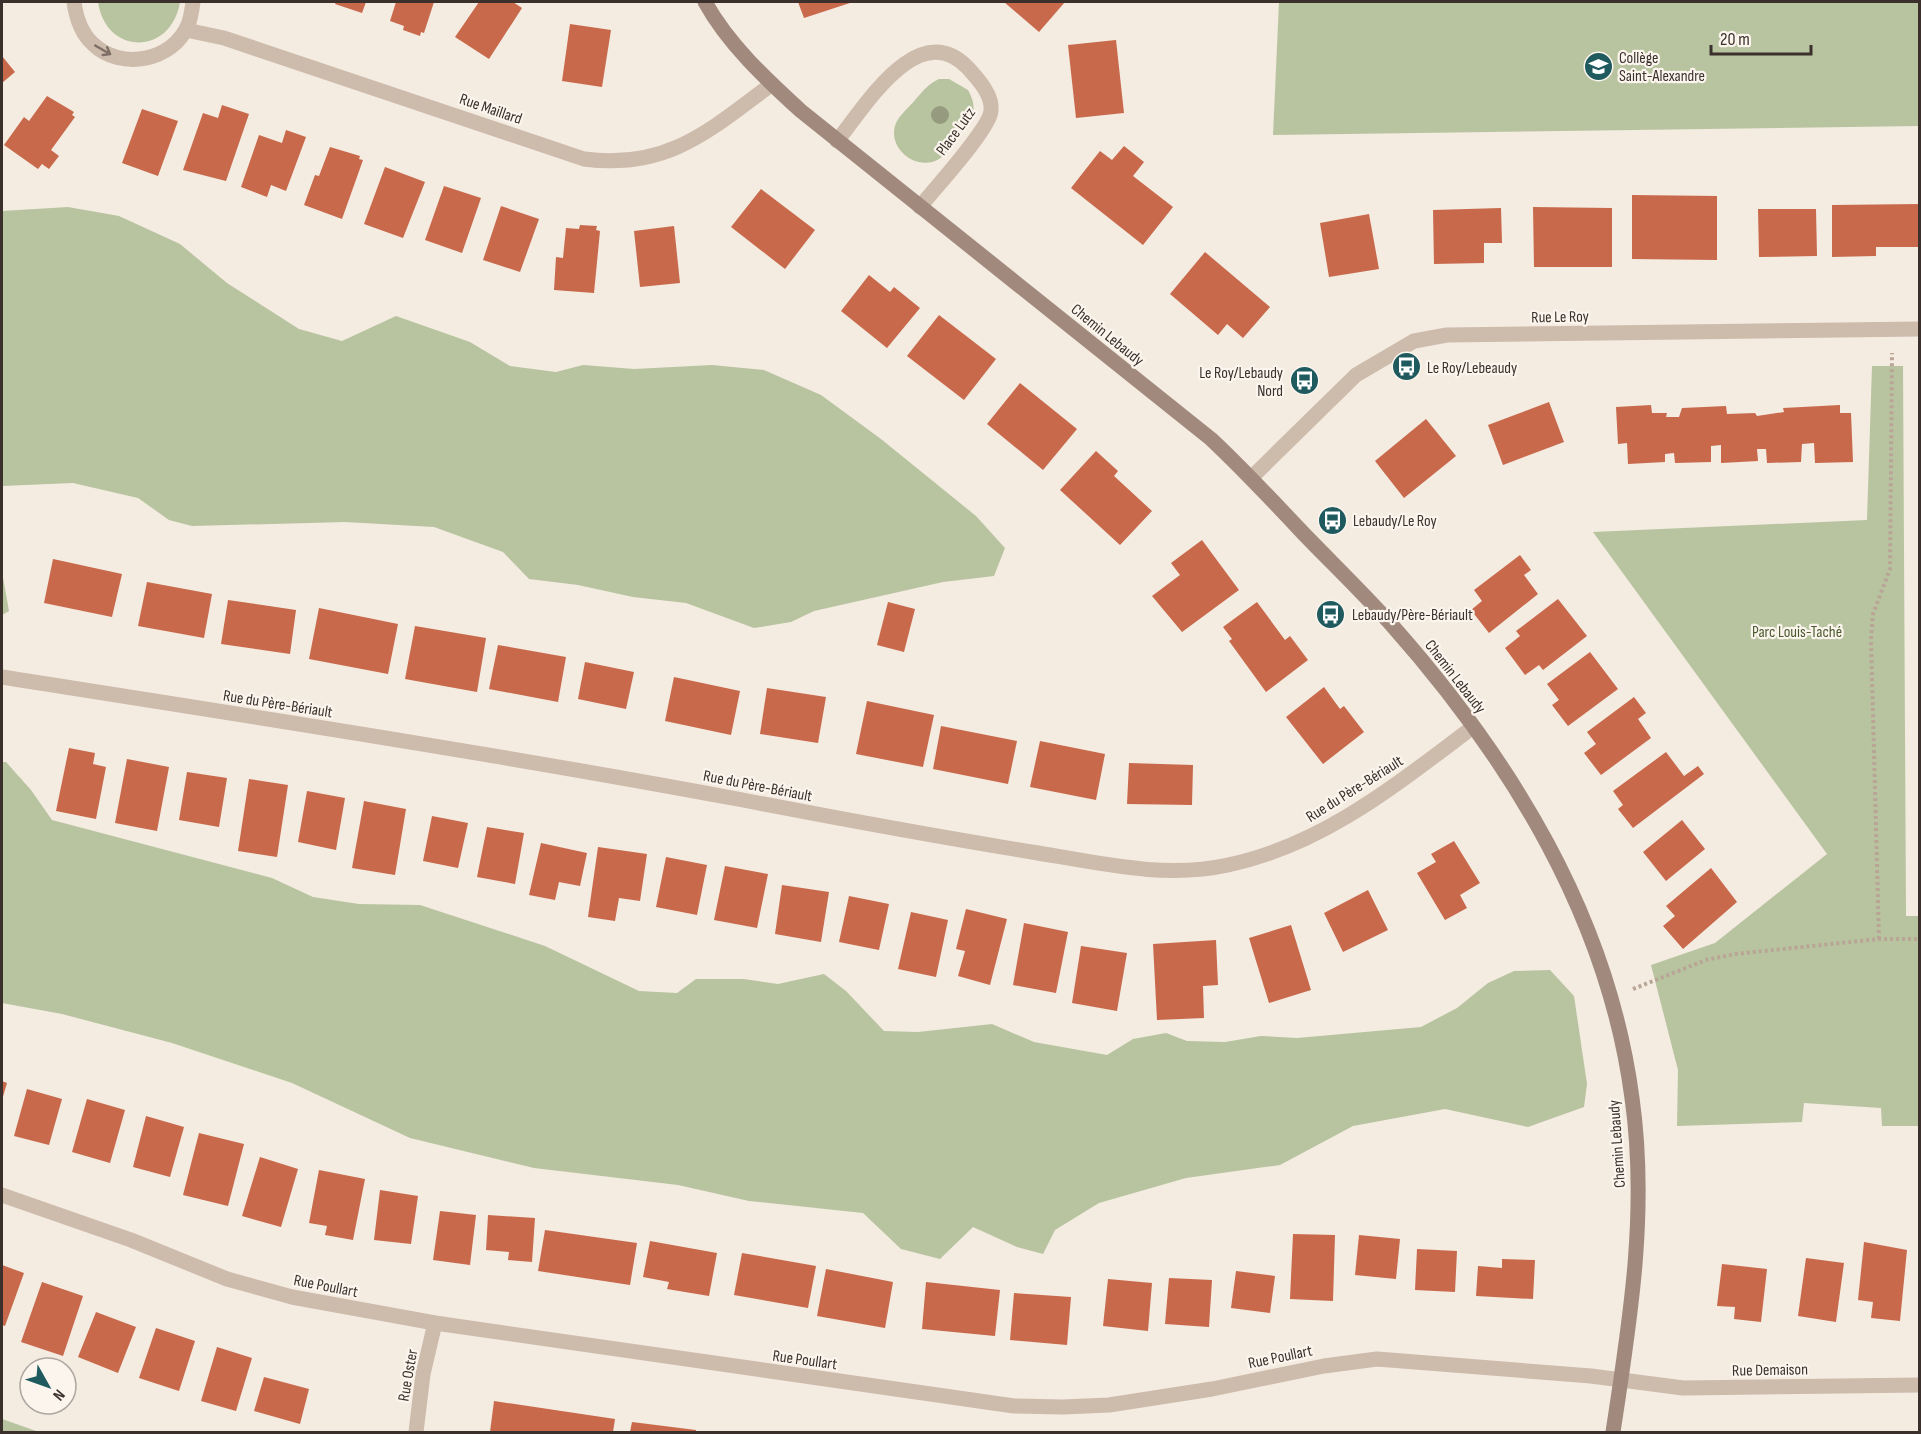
<svg xmlns="http://www.w3.org/2000/svg" width="1921" height="1434" viewBox="0 0 1921 1434" font-family="'Sofia Sans Condensed',sans-serif">
<rect width="100%" height="100%" fill="#f4ebe1"/>
<!-- green -->
<g fill="#b8c4a0">
<path d="M98 2H180C171 56 106 56 98 2Z"/>
<polygon points="1279,2 1919,2 1919,126 1273,135"/>
<path d="M939 79H949L968 90C977 106 975 116 963 131 956 139 948 153 939 159 916 173 884 146 897 121 901 114 909 107 915 100 923 91 928 84 939 79Z"/>
<polygon points="68,207 119,216 180,244 227,283 299,329 342,341 396,316 470,342 510,366 556,372 583,365 634,369 712,365 764,370 821,395 881,439 976,516 1005,548 994,576 943,582 814,611 791,622 754,628 686,603 633,597 578,585 529,579 503,552 434,527 345,522 192,526 169,520 138,498 73,483 2,486 2,211"/>
<polygon points="1872,366 1903,366 1906,916 1919,916 1919,1126 1882,1126 1881,1108 1804,1103 1802,1122 1677,1126 1678,1070 1651,965 1715,943 1827,854 1593,532 1867,520"/>
<polygon points="2,572 9,611 2,615"/>
<polygon points="2,762 6,762 31,790 52,820 272,878 313,897 359,904 420,905 545,946 639,991 677,993 696,979 744,979 778,984 824,974 846,991 884,1031 918,1032 992,1024 1034,1042 1107,1055 1133,1039 1166,1033 1187,1041 1225,1042 1261,1036 1297,1038 1421,1027 1457,1008 1488,983 1514,971 1550,970 1574,996 1587,1084 1584,1107 1528,1127 1445,1109 1353,1126 1280,1165 1186,1178 1099,1203 1055,1230 1043,1254 1017,1247 973,1227 940,1259 901,1249 863,1213 749,1201 678,1185 534,1168 410,1138 292,1083 172,1043 62,1014 2,1003"/>
<polygon points="2,1419 39,1432 2,1432"/>
</g>
<!-- building -->
<g fill="#c8694b">
<polygon points="336,2 366,2 362,13 335,4"/>
<polygon points="396,2 434,2 424,33 421,32 420,36 403,30 404,26 390,21"/>
<polygon points="479,2 513,2 522,8 489,59 455,37"/>
<polygon points="798,2 853,2 804,18"/>
<polygon points="1004,2 1065,2 1039,32"/>
<polygon points="570,24 611,30 602,87 562,81"/>
<polygon points="1116,40 1124,113 1076,118 1068,45"/>
<polygon points="2,56 15,72 2,83"/>
<polygon points="47,96 74,112 72,115 75,117 51,150 59,156 49,169 42,164 38,169 4,145 24,117 29,121"/>
<polygon points="222,105 249,114 226,181 183,170 203,113 218,118"/>
<polygon points="142,109 178,121 158,176 122,163"/>
<polygon points="286,130 306,137 286,191 271,185 267,197 241,187 259,135 282,143"/>
<polygon points="1124,146 1144,162 1133,176 1173,207 1143,245 1071,188 1100,151 1112,160"/>
<polygon points="330,147 360,156 359,159 363,160 342,219 304,205 315,175 319,176"/>
<polygon points="385,167 425,182 403,238 364,224"/>
<polygon points="444,186 481,198 462,253 425,240"/>
<polygon points="761,189 815,230 785,269 731,227"/>
<polygon points="1632,195 1717,196 1717,260 1632,259"/>
<polygon points="1920,204 1920,247 1876,247 1876,256 1832,257 1832,205"/>
<polygon points="501,206 539,219 520,272 483,260"/>
<polygon points="1533,207 1612,208 1612,267 1534,267"/>
<polygon points="1501,208 1502,243 1484,243 1484,263 1434,264 1433,210"/>
<polygon points="1758,209 1816,209 1817,256 1759,257"/>
<polygon points="1369,214 1379,269 1329,277 1320,223"/>
<polygon points="580,225 597,226 596,230 600,231 594,293 554,290 556,257 563,258 566,228 579,229"/>
<polygon points="674,226 680,283 640,287 634,231"/>
<polygon points="1205,252 1270,307 1243,338 1227,324 1218,335 1170,294"/>
<polygon points="869,275 890,292 894,287 920,308 887,348 841,311"/>
<polygon points="939,315 996,359 964,400 907,356"/>
<polygon points="1020,383 1077,429 1043,470 987,424"/>
<polygon points="1549,402 1564,442 1503,465 1488,425"/>
<polygon points="1651,405 1652,413 1667,413 1666,417 1679,417 1682,408 1726,406 1727,414 1755,413 1757,416 1784,412 1783,408 1840,405 1840,413 1851,413 1853,462 1815,463 1814,443 1802,444 1801,462 1767,463 1766,449 1757,449 1758,461 1721,463 1721,445 1711,446 1711,462 1675,463 1674,453 1665,454 1665,462 1628,464 1627,443 1618,444 1616,407"/>
<polygon points="1426,419 1456,456 1404,498 1375,461"/>
<polygon points="1096,451 1118,471 1114,476 1152,511 1120,545 1060,490"/>
<polygon points="1202,540 1239,590 1182,632 1152,596 1180,575 1171,563"/>
<polygon points="1520,555 1531,570 1524,575 1538,594 1489,633 1471,610 1482,601 1474,590"/>
<polygon points="53,559 122,574 112,617 44,603"/>
<polygon points="147,582 212,594 204,638 138,626"/>
<polygon points="1558,599 1587,636 1543,670 1539,665 1525,675 1505,648 1520,636 1516,631"/>
<polygon points="228,600 296,610 290,654 221,644"/>
<polygon points="888,602 915,609 904,652 877,645"/>
<polygon points="1257,602 1285,640 1290,636 1308,660 1266,692 1229,641 1232,639 1223,627"/>
<polygon points="319,608 398,624 388,674 309,659"/>
<polygon points="415,626 486,638 477,692 405,679"/>
<polygon points="498,645 566,657 558,702 489,689"/>
<polygon points="1590,652 1618,689 1568,726 1552,705 1559,700 1547,684"/>
<polygon points="585,662 634,672 626,709 578,699"/>
<polygon points="674,677 740,691 731,735 665,721"/>
<polygon points="1324,687 1340,709 1344,706 1364,732 1323,764 1286,717"/>
<polygon points="767,688 826,697 818,743 760,734"/>
<polygon points="1634,697 1646,713 1638,719 1651,738 1601,775 1584,753 1596,744 1587,732"/>
<polygon points="867,701 934,715 923,767 856,754"/>
<polygon points="941,726 1017,741 1008,784 933,769"/>
<polygon points="1040,741 1105,754 1096,800 1030,787"/>
<polygon points="69,748 95,753 93,764 106,767 96,819 56,811"/>
<polygon points="1666,752 1684,776 1698,766 1704,774 1633,828 1618,809 1623,805 1613,791"/>
<polygon points="127,759 169,767 157,831 115,823"/>
<polygon points="1129,763 1193,765 1192,805 1127,804"/>
<polygon points="187,772 227,778 219,827 179,820"/>
<polygon points="249,779 288,785 277,857 238,851"/>
<polygon points="307,791 345,798 336,850 298,842"/>
<polygon points="364,801 406,809 395,875 352,868"/>
<polygon points="432,816 468,823 458,868 423,861"/>
<polygon points="1682,820 1705,849 1666,881 1643,852"/>
<polygon points="487,827 524,833 515,884 477,877"/>
<polygon points="1454,841 1480,883 1460,895 1467,908 1445,920 1417,873 1436,862 1431,854"/>
<polygon points="541,843 587,853 580,886 559,882 555,900 529,895"/>
<polygon points="598,847 647,854 640,901 619,898 615,921 588,917"/>
<polygon points="666,857 707,865 697,915 656,907"/>
<polygon points="725,866 768,874 757,928 714,920"/>
<polygon points="1711,868 1737,902 1683,949 1663,926 1675,916 1666,906"/>
<polygon points="782,885 829,892 821,942 775,934"/>
<polygon points="1368,890 1388,930 1343,952 1324,913"/>
<polygon points="849,896 889,904 879,950 839,942"/>
<polygon points="966,909 1007,919 990,985 958,976 965,951 956,949"/>
<polygon points="911,912 948,920 936,977 898,969"/>
<polygon points="1024,923 1068,932 1056,993 1013,985"/>
<polygon points="1291,925 1311,990 1269,1003 1249,938"/>
<polygon points="1216,940 1218,985 1203,986 1204,1018 1157,1020 1153,944"/>
<polygon points="1081,946 1127,953 1117,1011 1072,1003"/>
<polygon points="2,1081 7,1083 2,1100"/>
<polygon points="27,1089 62,1099 49,1145 14,1136"/>
<polygon points="87,1099 125,1110 110,1163 72,1152"/>
<polygon points="146,1116 184,1127 170,1177 133,1167"/>
<polygon points="199,1133 244,1144 228,1206 183,1195"/>
<polygon points="260,1157 298,1169 281,1227 242,1216"/>
<polygon points="319,1170 365,1179 353,1240 325,1235 327,1226 309,1223"/>
<polygon points="380,1190 418,1196 411,1244 374,1240"/>
<polygon points="440,1211 476,1215 470,1265 433,1260"/>
<polygon points="488,1215 535,1218 532,1262 508,1260 509,1252 486,1250"/>
<polygon points="545,1230 637,1243 630,1285 538,1271"/>
<polygon points="1293,1234 1335,1235 1333,1301 1290,1299"/>
<polygon points="1359,1235 1400,1239 1396,1279 1355,1275"/>
<polygon points="650,1241 717,1253 709,1296 667,1289 669,1282 643,1277"/>
<polygon points="1864,1242 1907,1250 1900,1321 1871,1318 1873,1302 1858,1300"/>
<polygon points="1417,1249 1457,1251 1455,1292 1415,1290"/>
<polygon points="742,1253 816,1266 808,1308 734,1295"/>
<polygon points="1806,1258 1844,1263 1836,1322 1798,1316"/>
<polygon points="1502,1259 1535,1260 1533,1299 1476,1296 1478,1266 1502,1268"/>
<polygon points="1722,1264 1767,1269 1761,1322 1734,1319 1735,1307 1717,1306"/>
<polygon points="2,1265 24,1273 5,1326 2,1325"/>
<polygon points="826,1269 893,1282 885,1328 817,1316"/>
<polygon points="1236,1271 1275,1276 1270,1313 1231,1308"/>
<polygon points="1169,1278 1212,1280 1209,1327 1165,1324"/>
<polygon points="1108,1279 1152,1283 1148,1331 1103,1326"/>
<polygon points="42,1282 83,1296 63,1356 21,1342"/>
<polygon points="926,1282 1000,1290 995,1336 922,1329"/>
<polygon points="1014,1293 1071,1297 1067,1345 1010,1340"/>
<polygon points="96,1312 136,1327 118,1373 78,1357"/>
<polygon points="156,1328 195,1341 179,1391 139,1378"/>
<polygon points="217,1347 252,1358 236,1411 201,1401"/>
<polygon points="264,1377 309,1389 300,1424 254,1411"/>
<polygon points="494,1401 615,1419 613,1432 490,1432"/>
<polygon points="632,1422 696,1430 696,1432 630,1432"/>
</g>
<g fill="none" stroke-linecap="round" stroke-linejoin="round">
<!-- path -->
<g stroke="#b9a596" stroke-width="4" stroke-dasharray="3 3" stroke-linecap="butt">
<polyline points="1879,939 1871,640 1873,614 1890,569 1892,353"/>
<polyline points="1633,989 1706,960 1735,954 1879,939 1920,939"/>
</g>
<!-- street -->
<g stroke="#cdbbac" stroke-width="15">
<path d="M74 2C76 17 81 33 93 44 121 71 173 61 188 25 191 18 192 9 193 2"/>
<path d="M186 30 224 38 584 159C667 170 709 131 772 84"/>
<path d="M837 141C865 107 918 16 968 68 978 79 993 95 991 111 989 130 934 189 920 207"/>
<polyline points="1252,477 1356,375 1414,341 1447,335 1920,329"/>
<path d="M2 677C249 716 497 754 743 800 841 819 939 837 1038 853 1100 863 1165 879 1228 865 1323 845 1397 784 1473 727"/>
<polyline points="2,1195 131,1240 227,1279 292,1297 435,1323 1014,1406 1063,1407 1109,1405 1212,1389 1324,1366 1377,1359 1591,1376 1683,1388 1920,1385"/>
<polyline points="416,1432 423,1374 435,1323"/>
</g>
<!-- secondary -->
<path stroke="#a18a7d" stroke-width="15" d="M705 2C728 44 766 79 801 111L1211 439C1243 469 1273 501 1303 533 1332 563 1362 592 1390 623 1510 758 1608 916 1632 1098 1648 1211 1630 1321 1613 1432"/>
</g>
<!-- trees -->
<circle fill="#969b7f" cx="940" cy="115" r="9"/>
<!-- one-way arrows -->
<defs><path id="oneway-shaft" d="M-6 0H5M1.5-3L5.5 0L1.5 3" fill="none" stroke-width="1.6" stroke-linecap="round" stroke-linejoin="round" transform="scale(1.5)"/></defs>
<use stroke="#7d6f65" href="#oneway-shaft" transform="translate(103 50) rotate(30)"/>
<!-- icons -->
<defs>
<symbol id="school-disc" viewBox="-11 -11 22 22"><circle r="9.5" fill="#1f5a5e" stroke="#fbf5ee"/><path d="M0-5L7-2L0 1L-7-2ZM-4 1L0 2.5L4 1V4Q0 6-4 4Z" fill="#fff"/></symbol>
<symbol id="bus-disc" viewBox="-11 -11 22 22"><circle r="9.5" fill="#1f5a5e" stroke="#fbf5ee"/><path d="M-5-6H5V4H4V6H2V4H-2V6H-4V4H-5ZM-3.5-4V0h7V-4ZM-3.5 1.2v1.5H-2V1.2ZM2 1.2v1.5H3.5V1.2Z" fill="#fff"/></symbol>
</defs>
<g fill-rule="evenodd">
<use href="#school-disc" x="1582" y="50" width="33" height="33"/>
<use href="#bus-disc" x="1390" y="350" width="33" height="33"/>
<use href="#bus-disc" x="1288" y="364" width="33" height="33"/>
<use href="#bus-disc" x="1316" y="504" width="33" height="33"/>
<use href="#bus-disc" x="1314" y="598" width="33" height="33"/>
</g>
<g text-anchor="middle" stroke-width="4.5" stroke-linejoin="round" paint-order="stroke">
<!-- poi labels -->
<g font-size="16" fill="#3b302b" stroke="#fbf5ee" text-anchor="start">
<text x="1619" y="63">Collège<tspan x="1619" dy="18">Saint-Alexandre</tspan></text>
<text x="1427" y="373">Le Roy/Lebeaudy</text>
<text x="1283" y="378" text-anchor="end">Le Roy/Lebaudy<tspan x="1283" dy="18">Nord</tspan></text>
<text x="1353" y="526">Lebaudy/Le Roy</text>
<text x="1352" y="620">Lebaudy/Père-Bériault</text>
</g>
<!-- street labels -->
<g font-size="16" fill="#3b302b" stroke="#fbf5ee">
<text transform="translate(491 108) rotate(19)" y="6">Rue Maillard</text>
<text transform="translate(955 131) rotate(-54)" y="6">Place Lutz</text>
<text transform="translate(1560 316) rotate(-1)" y="6">Rue Le Roy</text>
<text transform="translate(1108 334) rotate(39)" y="6">Chemin Lebaudy</text>
<text transform="translate(1456 676) rotate(52)" y="6">Chemin Lebaudy</text>
<text transform="translate(278 703) rotate(9)" y="6">Rue du Père-Bériault</text>
<text transform="translate(758 785) rotate(11)" y="6">Rue du Père-Bériault</text>
<text transform="translate(1354 788) rotate(-32)" y="6">Rue du Père-Bériault</text>
<text transform="translate(1616 1144) rotate(-94)" y="6">Chemin Lebaudy</text>
<text transform="translate(326 1285) rotate(11)" y="6">Rue Poullart</text>
<text transform="translate(1280 1356) rotate(-12)" y="6">Rue Poullart</text>
<text transform="translate(805 1359) rotate(8)" y="6">Rue Poullart</text>
<text transform="translate(1770 1369) rotate(-1)" y="6">Rue Demaison</text>
<text transform="translate(407 1375) rotate(-80)" y="6">Rue Oster</text>
</g>
<!-- park labels -->
<g font-size="16" fill="#4a5a2e" stroke="#fbf5ee">
<text x="1797" y="637">Parc Louis-Taché</text>
</g>
</g>
<!-- border -->
<rect width="1921" height="1434" fill="none" stroke="#3b302b" stroke-width="6"/>
<!-- north arrow -->
<g transform="translate(48 1386) rotate(130)"><circle r="28" fill="#fbf5ee" stroke="#aea6a0" stroke-width="1.5"/>
<path d="M0-4.5L10 22L0 15L-10 22Z" fill="#1f5a5e"/>
<text y="-9" font-size="16" font-weight="bold" text-anchor="middle" fill="#3b302b">N</text>
</g>
<!-- scale -->
<path d="M1711 45v9h100v-9" fill="none" stroke="#3b302b" stroke-width="3"/>
<text x="1720" y="45" font-size="18" fill="#3b302b" stroke="#fbf5ee" stroke-width="4.5" paint-order="stroke">20 m</text>
</svg>
